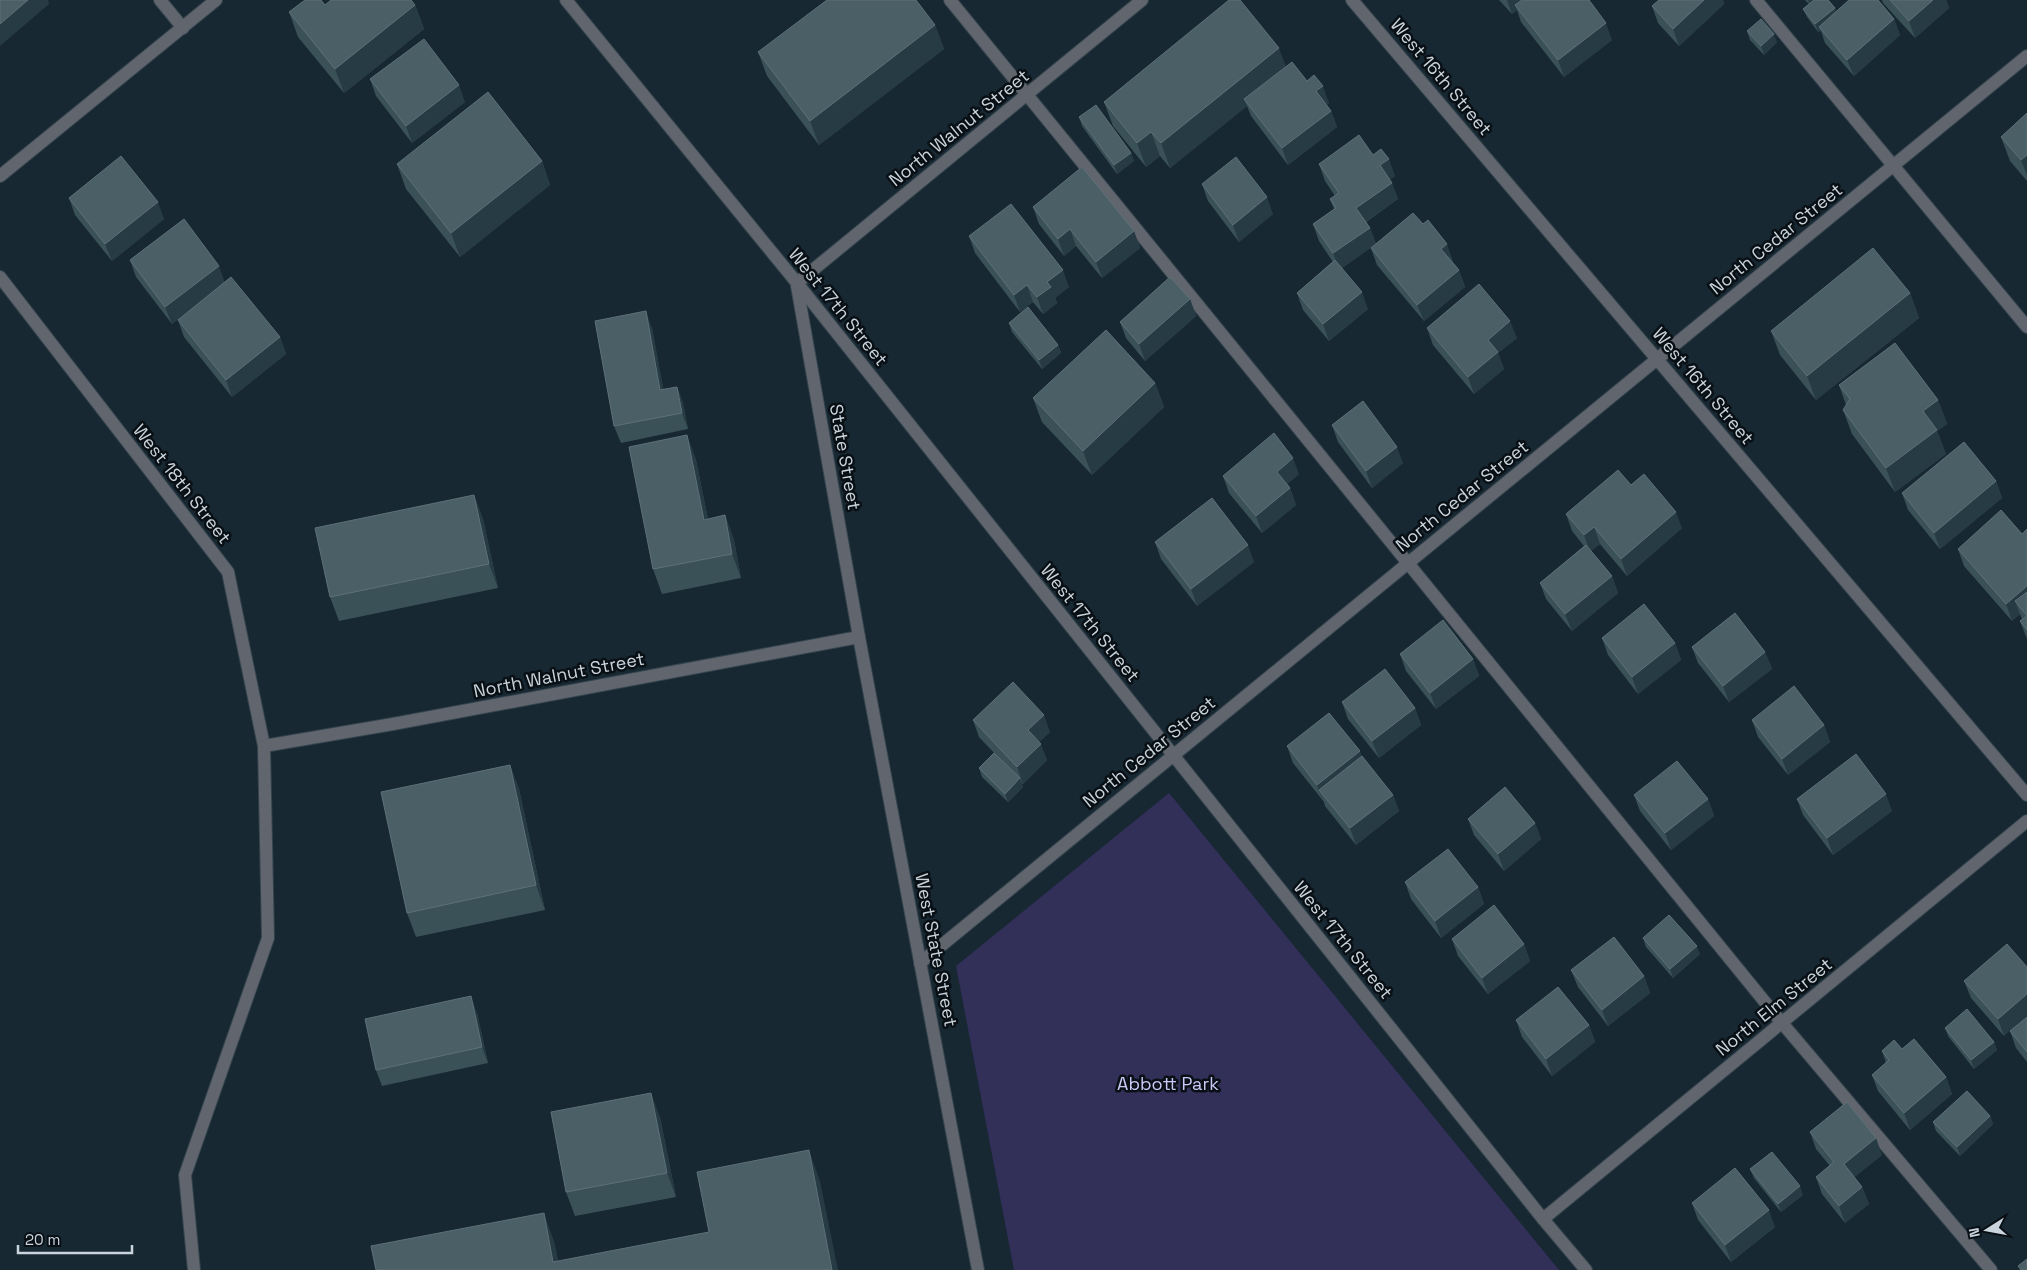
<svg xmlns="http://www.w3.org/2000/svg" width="2027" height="1270" viewBox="0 0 2027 1270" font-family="'Space Grotesk',sans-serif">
<rect width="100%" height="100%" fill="#172833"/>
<!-- green -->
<polygon fill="#322f58" points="1169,793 1559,1270 1014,1270 956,966"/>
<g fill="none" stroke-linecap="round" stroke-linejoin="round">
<defs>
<g id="minor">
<polyline points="160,0 183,28"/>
<polyline points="566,0 797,283 1543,1219 1586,1270"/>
<polyline points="950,0 1782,1023 1991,1270"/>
<polyline points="1352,0 2027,795"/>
<polyline points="1756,0 2027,327"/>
<polyline points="0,176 216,0"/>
<polyline points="0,277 228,572 264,746 268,938 185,1175 194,1270"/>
<polyline points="797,283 1142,0"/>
<polyline points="797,286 859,637 978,1270"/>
<polyline points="264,746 393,724 859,637"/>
<polyline points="920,963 2027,56"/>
<polyline points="1543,1219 2027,821"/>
</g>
</defs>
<!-- minor casing -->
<use href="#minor" stroke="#34444e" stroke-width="14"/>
<!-- minor -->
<use href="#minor" stroke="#61656d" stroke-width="12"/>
</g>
<!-- wall -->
<g fill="#3b5158">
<polygon points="1499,0 1589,0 1612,40 1564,77 1521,22 1517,10 1512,14"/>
<polygon points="1659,0 1723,0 1724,4 1679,46 1658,23 1652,6"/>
<polygon points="1805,0 1828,0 1835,8 1836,12 1894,19 1900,35 1854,76 1825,43 1821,31 1818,32 1807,17 1803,9 1809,4"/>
<polygon points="1882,0 1946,0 1949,8 1915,38 1883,3"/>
<polygon points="325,5 415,5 424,29 344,93 298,37 289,12"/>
<polygon points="935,25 944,49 819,145 767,76 758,52"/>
<polygon points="1747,31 1777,42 1764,55 1750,40"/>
<polygon points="1286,67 1307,81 1329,103 1326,105 1331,111 1337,127 1288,165 1251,116 1247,106 1170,168 1160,156 1146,167 1113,126 1104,102"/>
<polygon points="370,79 465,102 412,143 376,96"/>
<polygon points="2027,113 2027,181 2010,161 2001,137"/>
<polygon points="1079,117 1131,153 1134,161 1117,174 1082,126"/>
<polygon points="1373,155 1395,176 1390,179 1398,199 1366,222 1370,228 1376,244 1342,268 1368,309 1329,341 1303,310 1297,293 1333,262 1319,241 1313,224 1334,209 1330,199 1335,196 1325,181 1319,164"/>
<polygon points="542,161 550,185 460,257 406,189 397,164"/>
<polygon points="1202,184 1273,214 1239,242 1208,201"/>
<polygon points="69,198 164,219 112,261 75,215"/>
<polygon points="1033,207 1134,231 1140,248 1102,278 1076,246 1064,256 1039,224"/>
<polygon points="969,236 1069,287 1055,298 1057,303 1043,314 1033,302 1020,312 975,253"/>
<polygon points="1371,248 1453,261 1452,262 1459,270 1465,287 1424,321 1377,265"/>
<polygon points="130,260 225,282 280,337 286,354 232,397 184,337 178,320 202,300 172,324 136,277"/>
<polygon points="1910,293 1919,318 1816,400 1780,355 1771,331"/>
<polygon points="1190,299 1196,316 1145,361 1126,338 1120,322"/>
<polygon points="1009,323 1058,345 1061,353 1042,369 1012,332"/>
<polygon points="652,328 663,389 677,387 683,403 688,429 621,443 614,426"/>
<polygon points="1427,328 1517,338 1498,353 1504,369 1474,394 1433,345"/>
<polygon points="1155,383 1164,407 1092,475 1042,422 1033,398"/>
<polygon points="1839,385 1938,400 1947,424 1937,431 1946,454 1895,492 1852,434 1843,410 1846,405"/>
<polygon points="1332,425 1403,463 1372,488 1338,442"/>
<polygon points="687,435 696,460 708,519 725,515 734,540 741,578 662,594 653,569"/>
<polygon points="1299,474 1287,484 1290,488 1296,505 1262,533 1229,493 1223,476"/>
<polygon points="1996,481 2002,498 1940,549 1908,510 1902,493"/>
<polygon points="1631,485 1682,528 1627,576 1600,544 1591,551 1612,576 1618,593 1572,631 1546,599 1540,583 1584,546 1572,531 1566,514"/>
<polygon points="474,495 483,519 498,588 339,621 330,597"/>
<polygon points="2027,529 2027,639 2020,621 2022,619 2020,614 2012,621 1964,566 1958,549 2022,534"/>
<polygon points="1155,542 1254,562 1197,606 1161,559"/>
<polygon points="1602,638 1675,643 1681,660 1638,694 1608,655"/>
<polygon points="1692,647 1765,652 1772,669 1729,702 1698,663"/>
<polygon points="1400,654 1473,659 1479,676 1436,709 1406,671"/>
<polygon points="1342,702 1415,708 1421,725 1379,758 1348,719"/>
<polygon points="973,720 1050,732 1039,742 1047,760 1023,784 1021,782 1023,787 1008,802 982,777 979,768 998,757 979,737"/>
<polygon points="1752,720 1824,725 1830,742 1788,775 1758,737"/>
<polygon points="1287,746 1361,756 1393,795 1399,811 1356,845 1325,806 1324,802 1293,763"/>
<polygon points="510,765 519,789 545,910 416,937 407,913"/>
<polygon points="1634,795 1708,799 1714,816 1671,850 1640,811"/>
<polygon points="1797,799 1892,811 1833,855 1803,815"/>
<polygon points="1468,819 1535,823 1541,839 1504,871 1474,835"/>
<polygon points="1405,882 1478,887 1484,904 1441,938 1411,899"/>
<polygon points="1643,938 1700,954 1673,978 1646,947"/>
<polygon points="1452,939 1524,944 1530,961 1488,994 1458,956"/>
<polygon points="2027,967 2004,1036 1971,998 1964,981"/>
<polygon points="1571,970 1644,976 1650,993 1608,1026 1578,987"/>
<polygon points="477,1013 488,1063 382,1086 376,1070"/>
<polygon points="2027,1017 2027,1062 2016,1048 2010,1031"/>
<polygon points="1516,1020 1589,1025 1595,1042 1552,1076 1522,1037"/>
<polygon points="1945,1028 1994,1042 1997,1050 1974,1069 1948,1036"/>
<polygon points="1902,1049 1946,1077 1952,1094 1910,1130 1878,1091 1872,1075 1886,1063 1882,1051"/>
<polygon points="1990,1116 1993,1124 1960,1156 1936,1131 1933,1122"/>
<polygon points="660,1117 676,1197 575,1216 566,1192"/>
<polygon points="1810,1132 1882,1155 1854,1177 1862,1187 1869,1204 1845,1223 1822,1194 1816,1177 1830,1166 1816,1149"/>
<polygon points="1750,1169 1803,1195 1781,1212 1754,1178"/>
<polygon points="1692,1203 1775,1227 1731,1262 1698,1220"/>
</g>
<!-- shaded-wall -->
<g fill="#263b43">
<polygon points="28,0 48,0 49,4 0,46 0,24"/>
<polygon points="1507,0 1529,0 1515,5 1517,10 1512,14"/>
<polygon points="1704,0 1723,0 1724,4 1679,46 1673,29"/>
<polygon points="1808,0 1819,0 1811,7"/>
<polygon points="1933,0 1946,0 1949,8 1915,38 1909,21"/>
<polygon points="415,5 424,29 344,93 335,69"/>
<polygon points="1835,8 1838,16 1819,27 1821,31 1818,32 1815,24"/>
<polygon points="1894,19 1900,35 1854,76 1847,60"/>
<polygon points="1606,23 1612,40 1564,77 1558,60"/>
<polygon points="935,25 944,49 819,145 810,121"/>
<polygon points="1774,34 1777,42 1764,55 1761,46"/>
<polygon points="1279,48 1288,72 1244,99 1247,106 1170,168 1161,143"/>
<polygon points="459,85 465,102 412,143 406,126"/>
<polygon points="1323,86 1329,103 1322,108 1316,91"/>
<polygon points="1331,111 1337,127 1288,165 1282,148"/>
<polygon points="1151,132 1160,156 1146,167 1137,143"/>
<polygon points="1131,153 1134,161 1117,174 1114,165"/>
<polygon points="2027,155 2027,175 2021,160"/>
<polygon points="1389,159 1395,176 1386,182 1380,165"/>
<polygon points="542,161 550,185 460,257 451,233"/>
<polygon points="1392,183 1398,199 1362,224 1356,208"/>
<polygon points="1267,197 1273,214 1239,242 1233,225"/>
<polygon points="158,202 164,219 112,261 105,244"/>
<polygon points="1370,228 1376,244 1339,270 1333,253"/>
<polygon points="1070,229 1076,246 1064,256 1058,239"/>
<polygon points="1134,231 1140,248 1102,278 1096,262"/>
<polygon points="1447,244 1453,261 1447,266 1441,249"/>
<polygon points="219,266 225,283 172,324 165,307"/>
<polygon points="1063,270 1069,287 1055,298 1057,303 1043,314 1037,297 1047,282"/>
<polygon points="1459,270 1465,287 1424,321 1417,305"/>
<polygon points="1027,285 1033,302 1020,312 1014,295"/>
<polygon points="1362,292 1368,309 1329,341 1323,324"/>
<polygon points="1910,293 1919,318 1816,400 1807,376"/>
<polygon points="1190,299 1196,316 1145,361 1139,344"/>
<polygon points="646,311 652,328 667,407 660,390"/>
<polygon points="1510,321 1517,338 1498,353 1504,369 1474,394 1468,377 1488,340"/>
<polygon points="280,337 286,354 232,397 226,380"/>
<polygon points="1058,345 1061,353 1042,369 1039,360"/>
<polygon points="1155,383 1164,407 1092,475 1083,451"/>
<polygon points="677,387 683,403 688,429 682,413"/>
<polygon points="1938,400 1947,424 1937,431 1946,454 1895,492 1886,468 1923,411"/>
<polygon points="687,435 696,460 713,544 704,520"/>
<polygon points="1397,447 1403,463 1372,488 1366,471"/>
<polygon points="1293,458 1299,474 1283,488 1277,472"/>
<polygon points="1996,481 2002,498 1940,549 1934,533"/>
<polygon points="1290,488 1296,505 1262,533 1256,516"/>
<polygon points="474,495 483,519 498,588 489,564"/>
<polygon points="1676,512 1682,528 1627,576 1621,559"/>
<polygon points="725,515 734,540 741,578 732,554"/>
<polygon points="1594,527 1600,544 1590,552 1584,535"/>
<polygon points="1248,545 1254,562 1197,606 1191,589"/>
<polygon points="1612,576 1618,593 1572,631 1565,614"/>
<polygon points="2027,586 2027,608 2015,601 2020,614 2012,621 2006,604"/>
<polygon points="1675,643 1681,660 1638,694 1632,677"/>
<polygon points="1765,652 1772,669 1729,702 1723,686"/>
<polygon points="1473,659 1479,676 1436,709 1430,693"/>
<polygon points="1415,708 1421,725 1379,758 1372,741"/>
<polygon points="1044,715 1050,732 1034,746 1028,730"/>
<polygon points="1824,725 1830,742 1788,775 1782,759"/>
<polygon points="1041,744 1047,760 1023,784 1017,767"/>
<polygon points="1360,751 1366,768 1319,790 1323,802 1317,785"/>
<polygon points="510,765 519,789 545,910 536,885"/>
<polygon points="1020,778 1023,787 1008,802 1005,794"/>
<polygon points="1886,794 1892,811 1833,855 1827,838"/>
<polygon points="1393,795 1399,811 1356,845 1350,828"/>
<polygon points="1708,799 1714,816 1671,850 1665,833"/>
<polygon points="1535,823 1541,839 1504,871 1498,854"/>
<polygon points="1478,887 1484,904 1441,938 1435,921"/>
<polygon points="1524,944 1530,961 1488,994 1482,978"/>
<polygon points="1697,946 1700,954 1673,978 1670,969"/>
<polygon points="1644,976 1650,993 1608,1026 1602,1010"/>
<polygon points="2027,994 2027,1016 2004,1036 1998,1019"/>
<polygon points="471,996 477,1013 488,1063 482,1047"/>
<polygon points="1589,1025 1595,1042 1552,1076 1546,1059"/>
<polygon points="1994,1042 1997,1050 1974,1069 1971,1060"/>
<polygon points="1946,1077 1952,1094 1910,1130 1904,1113"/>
<polygon points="651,1093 660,1117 676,1197 667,1173"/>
<polygon points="1990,1116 1993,1124 1960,1156 1957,1147"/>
<polygon points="1876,1138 1882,1155 1850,1181 1844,1164"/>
<polygon points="809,1150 820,1181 838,1270 832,1270"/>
<polygon points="1800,1186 1803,1195 1781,1212 1778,1204"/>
<polygon points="1862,1187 1869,1204 1845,1223 1839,1206"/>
<polygon points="1769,1210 1775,1227 1731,1262 1725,1245"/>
<polygon points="544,1213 555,1244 560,1270 553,1262"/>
</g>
<!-- building -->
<g fill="#4a5f66" stroke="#5e7179">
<polygon points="0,0 28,0 0,24"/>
<polygon points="305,0 321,0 325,5 331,0 411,0 415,5 335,69 289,12"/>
<polygon points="827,0 916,0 935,25 810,121 758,52"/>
<polygon points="1229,0 1240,0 1279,48 1161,143 1151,132 1137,143 1104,102"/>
<polygon points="1522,0 1589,0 1606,23 1558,60 1515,5"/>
<polygon points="1659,0 1704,0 1673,29 1652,6"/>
<polygon points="1814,0 1828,0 1835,8 1815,24 1803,9"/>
<polygon points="1849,0 1878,0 1894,19 1847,60 1819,27"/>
<polygon points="1890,0 1933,0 1909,21"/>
<polygon points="1761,19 1774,34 1761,46 1747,31"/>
<polygon points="424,39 459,85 406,126 370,79"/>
<polygon points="1292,62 1307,81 1314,75 1323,86 1316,91 1331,111 1282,148 1244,99"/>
<polygon points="488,92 542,161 451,233 397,164"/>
<polygon points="1096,105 1131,153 1114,165 1079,117"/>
<polygon points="2027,113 2027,155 2021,160 2001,137"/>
<polygon points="1359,135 1373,155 1381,149 1389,159 1380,165 1392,183 1356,208 1370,228 1333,253 1313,224 1336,208 1330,199 1339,193 1319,164"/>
<polygon points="121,156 158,202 105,244 69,198"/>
<polygon points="1236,157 1267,197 1233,225 1202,184"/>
<polygon points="1082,167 1134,231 1096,262 1070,229 1058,239 1033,207"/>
<polygon points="1011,204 1063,270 1047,282 1051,287 1037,297 1027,285 1014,295 969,236"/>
<polygon points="1413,213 1423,224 1428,220 1447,244 1441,249 1459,270 1417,305 1371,248"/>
<polygon points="184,219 219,266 165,307 130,260"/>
<polygon points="1873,248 1910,293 1807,376 1771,331"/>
<polygon points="1335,260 1362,292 1323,324 1297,293"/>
<polygon points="231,277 280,337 226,380 178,320"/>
<polygon points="1170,277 1190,299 1139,344 1120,322"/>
<polygon points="1479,284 1510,321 1488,340 1498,352 1468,377 1427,328"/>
<polygon points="1028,307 1058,345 1039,360 1009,323"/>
<polygon points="646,311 660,390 677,387 682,413 614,426 595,321"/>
<polygon points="1106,330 1155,383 1083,451 1033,398"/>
<polygon points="1895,343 1938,400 1923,411 1937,430 1886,468 1843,410 1850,399 1839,385"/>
<polygon points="1363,401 1397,447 1366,471 1332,425"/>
<polygon points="1274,433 1293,458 1277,472 1290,488 1256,516 1223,476"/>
<polygon points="687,435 704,520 725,515 732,554 653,569 629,447"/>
<polygon points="1964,442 1996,481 1934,533 1902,493"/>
<polygon points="1618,470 1631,485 1644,474 1676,512 1621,559 1594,527 1584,535 1566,514"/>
<polygon points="474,495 489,564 330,597 315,528"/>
<polygon points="1212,498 1248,545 1191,589 1155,542"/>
<polygon points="2001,510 2022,534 2027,529 2027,586 2006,604 1958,549"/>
<polygon points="1586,545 1612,576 1565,614 1540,583"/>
<polygon points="2027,592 2027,630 2020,621 2027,616 2015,601"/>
<polygon points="1644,604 1675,643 1632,677 1602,638"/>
<polygon points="1735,613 1765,652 1723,686 1692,647"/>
<polygon points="1443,620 1473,659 1430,693 1400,654"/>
<polygon points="1385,669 1415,708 1372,741 1342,702"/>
<polygon points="1013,682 1044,715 1028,730 1041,744 1017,767 973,720"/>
<polygon points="1794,686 1824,725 1782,759 1752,720"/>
<polygon points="1329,713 1360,751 1317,785 1287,746"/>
<polygon points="994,753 1020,778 1005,794 979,768"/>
<polygon points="1856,754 1886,794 1827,838 1797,799"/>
<polygon points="1362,756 1393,795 1350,828 1319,790"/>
<polygon points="1677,761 1708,799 1665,833 1634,795"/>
<polygon points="510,765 536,885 407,913 381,792"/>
<polygon points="1505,787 1535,823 1498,854 1468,819"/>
<polygon points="1448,849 1478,887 1435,921 1405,882"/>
<polygon points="1494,905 1524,944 1482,978 1452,939"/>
<polygon points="1669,915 1697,946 1670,969 1643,938"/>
<polygon points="1614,937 1644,976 1602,1010 1571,970"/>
<polygon points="2007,944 2027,967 2027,994 1998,1019 1964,981"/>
<polygon points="1558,987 1589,1025 1546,1059 1516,1020"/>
<polygon points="471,996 482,1047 376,1070 365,1019"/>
<polygon points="1967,1009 1994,1042 1971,1060 1945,1028"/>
<polygon points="2027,1017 2027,1052 2010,1031"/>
<polygon points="1914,1039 1946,1077 1904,1113 1872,1075 1889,1060 1882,1051 1894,1040 1902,1049"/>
<polygon points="1967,1091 1990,1116 1957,1147 1933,1122"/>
<polygon points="651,1093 667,1173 566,1192 551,1112"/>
<polygon points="1847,1102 1876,1138 1844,1164 1862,1187 1839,1206 1816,1177 1834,1162 1810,1132"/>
<polygon points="809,1150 832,1270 376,1270 371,1246 544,1213 553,1262 709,1232 697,1172"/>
<polygon points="1772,1152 1800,1186 1778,1204 1750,1169"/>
<polygon points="1735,1168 1769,1210 1725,1245 1692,1203"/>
<polygon points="2027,1259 2027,1270 2021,1270 2018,1266"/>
</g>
<g text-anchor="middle" stroke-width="5" stroke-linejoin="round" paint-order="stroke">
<!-- street labels -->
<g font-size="18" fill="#cad4dc" stroke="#091015">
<text transform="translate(1441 77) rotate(50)" y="6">West 16th Street</text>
<text transform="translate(959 128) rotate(-39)" y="6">North Walnut Street</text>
<text transform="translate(1776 239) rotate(-39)" y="6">North Cedar Street</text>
<text transform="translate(838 307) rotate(51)" y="6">West 17th Street</text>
<text transform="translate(1703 386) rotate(50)" y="6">West 16th Street</text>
<text transform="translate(845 457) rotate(80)" y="6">State Street</text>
<text transform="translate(182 484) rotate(52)" y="6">West 18th Street</text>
<text transform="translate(1462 496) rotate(-39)" y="6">North Cedar Street</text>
<text transform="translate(1090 623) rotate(51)" y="6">West 17th Street</text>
<text transform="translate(559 675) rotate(-11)" y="6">North Walnut Street</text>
<text transform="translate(1149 752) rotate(-39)" y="6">North Cedar Street</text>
<text transform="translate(1343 940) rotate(51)" y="6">West 17th Street</text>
<text transform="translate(936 950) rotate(79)" y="6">West State Street</text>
<text transform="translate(1774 1007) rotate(-39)" y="6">North Elm Street</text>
</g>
<!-- park labels -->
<g font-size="18" fill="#c9c8f6" stroke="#091015">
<text x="1168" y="1090">Abbott Park</text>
</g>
</g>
<!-- north arrow -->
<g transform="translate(1987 1230) rotate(259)" stroke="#091015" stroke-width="4" paint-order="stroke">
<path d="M0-4L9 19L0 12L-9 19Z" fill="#cad4dc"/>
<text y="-8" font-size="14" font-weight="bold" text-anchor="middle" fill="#cad4dc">N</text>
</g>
<!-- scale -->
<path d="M18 1245v8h114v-8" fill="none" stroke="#cad4dc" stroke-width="2.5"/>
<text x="25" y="1245" font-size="15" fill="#cad4dc" stroke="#091015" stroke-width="4" paint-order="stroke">20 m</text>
</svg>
